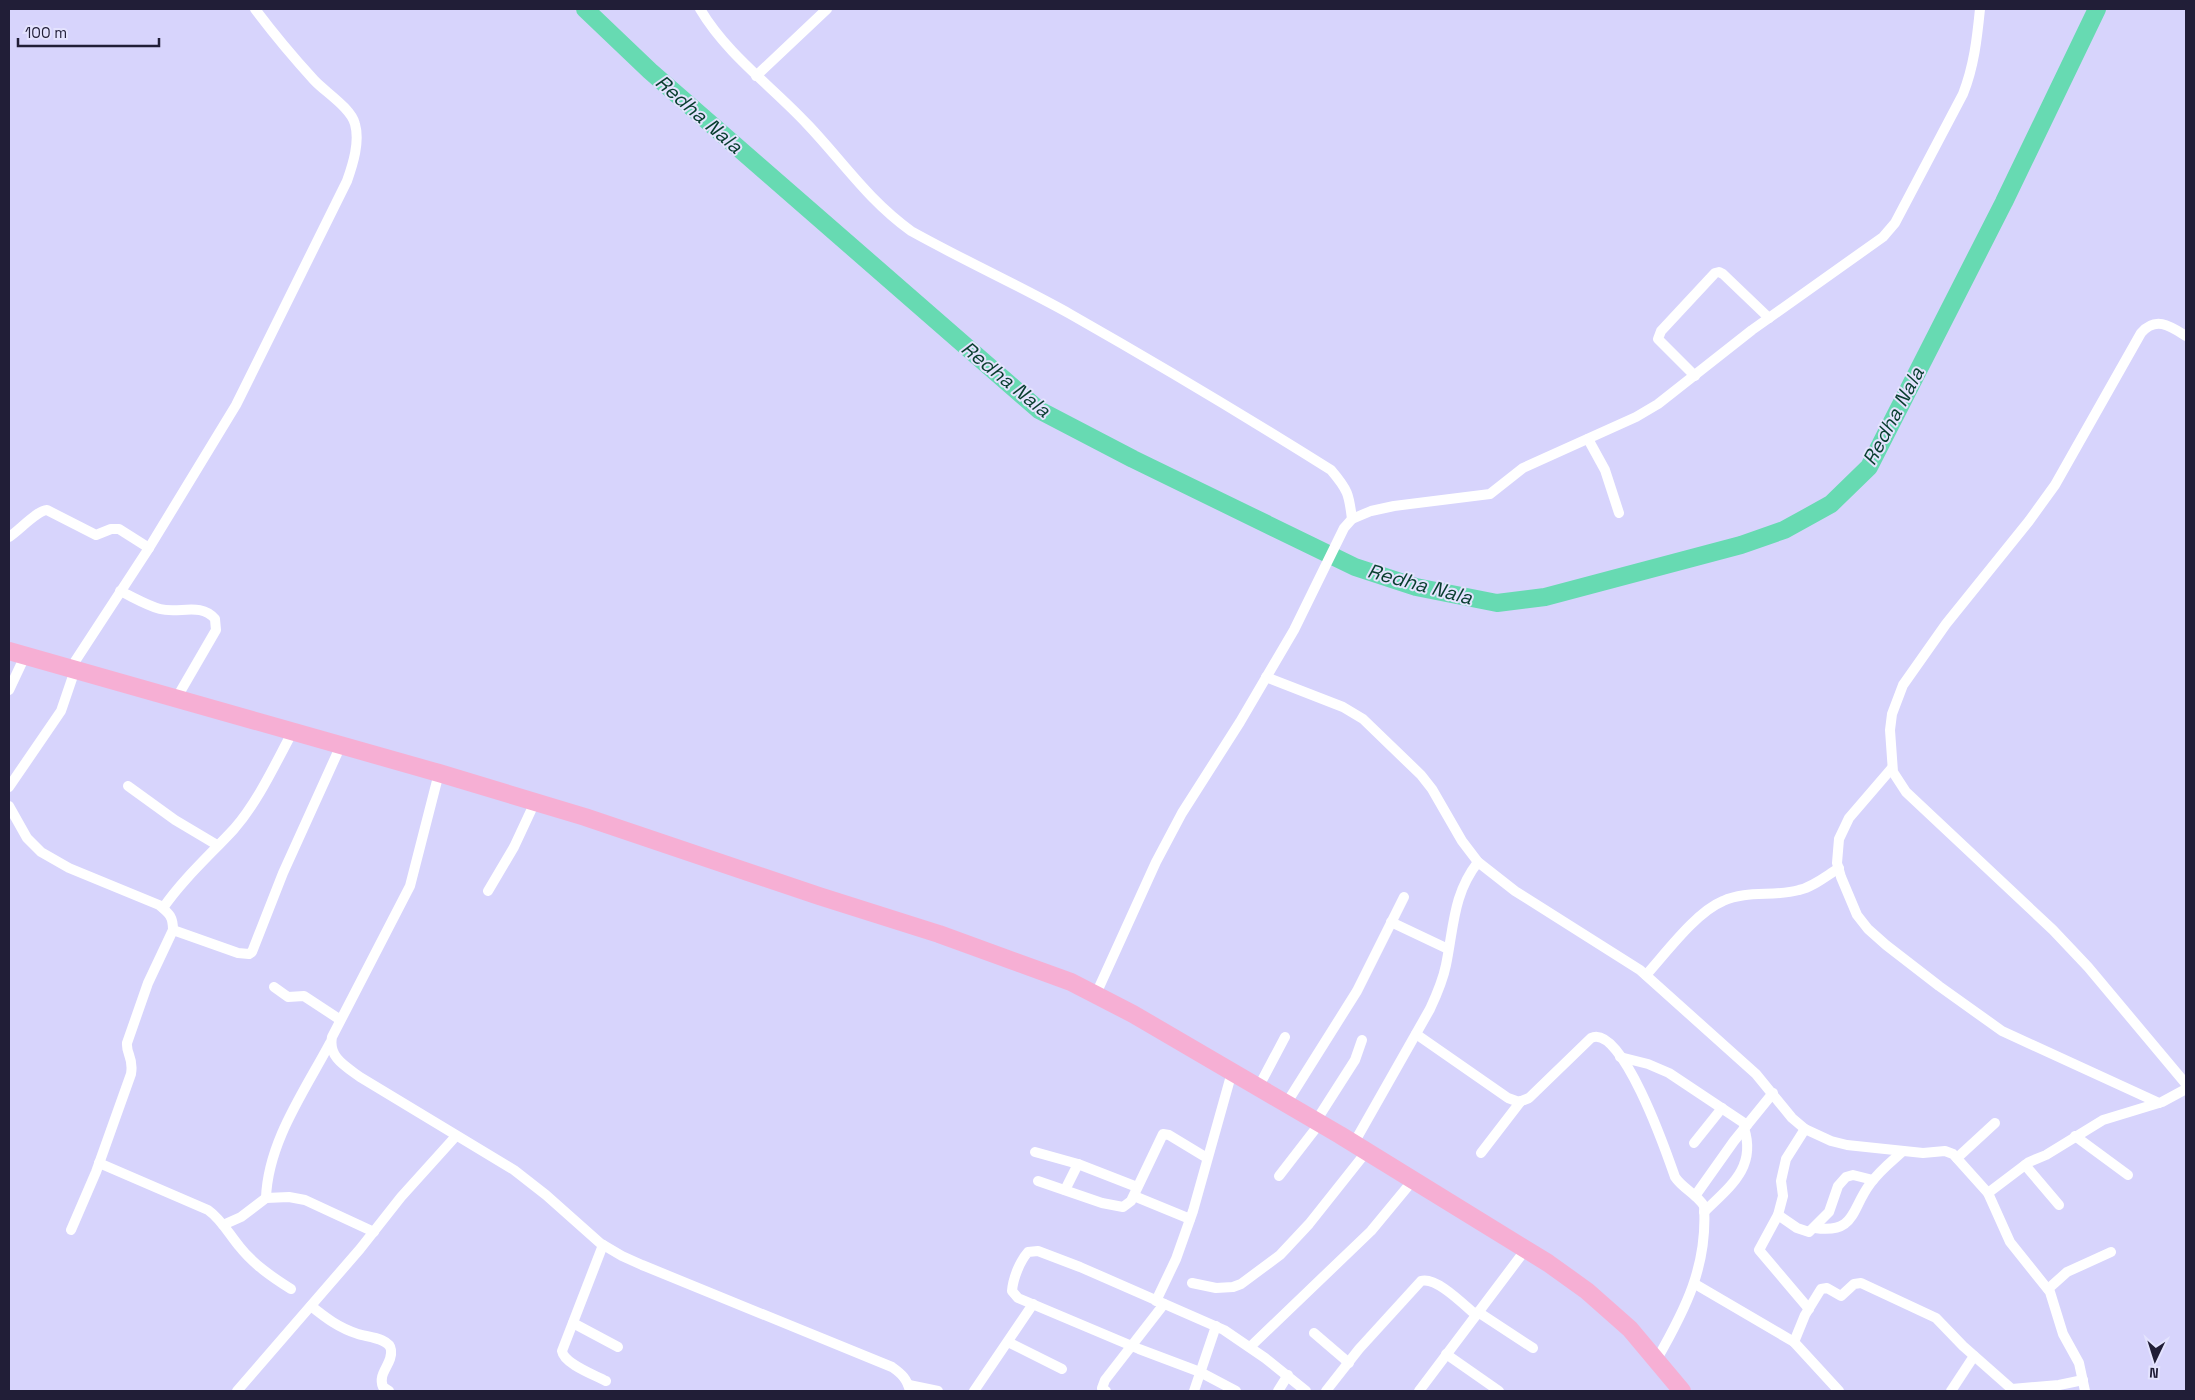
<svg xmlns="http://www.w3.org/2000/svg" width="2195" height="1400" viewBox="0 0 2195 1400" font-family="'Space Grotesk',sans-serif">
<rect width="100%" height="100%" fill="#d7d4fc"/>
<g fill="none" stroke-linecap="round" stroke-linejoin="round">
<!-- river -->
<polyline stroke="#67dab2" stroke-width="18" points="585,9 650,71 1039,410 1133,459 1355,567 1416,587 1497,603 1545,597 1741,545 1784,530 1831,504 1869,467 2004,202 2097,9"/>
<!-- minor -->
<g stroke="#fff" stroke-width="10">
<path d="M700 9C728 56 772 86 808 125 844 163 868 200 911 231 963 260 1018 285 1070 314 1158 364 1245 416 1331 470 1348 490 1349 494 1352 519"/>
<polyline points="756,76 827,9"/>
<path d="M2186 336C2170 326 2156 316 2141 333L2055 485 2029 521 1946 624 1903 685 1892 714 1890 730 1893 772 1906 792 2053 930 2088 967 2186 1084"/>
<polyline points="1695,376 1658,339 1661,331 1715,273 1719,272 1723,274 1769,318"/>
<polyline points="1588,439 1605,470 1619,513"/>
<path d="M9 537C20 530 36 511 47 510L96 535 111 529H119L149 548"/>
<path d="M120 591C133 597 146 605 160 609 179 614 201 602 215 619L216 630 176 699"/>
<path d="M70 669 149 548 236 405 347 181C353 164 360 142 355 124 351 108 325 92 314 80 293 57 273 33 255 9"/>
<polyline points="1266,677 1343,707 1363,719 1421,775 1432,789 1462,841 1478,862 1515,891 1640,970 1756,1074 1792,1118 1805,1129 1831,1141 1847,1145 1923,1153 1945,1151 1953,1154 1988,1193 2010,1242 2050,1292 2063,1334 2079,1363 2085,1391"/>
<polyline points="9,690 25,656"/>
<polyline points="1892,768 1849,818 1839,839 1837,863 1841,877 1857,915 1868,929 1886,945 1939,986 2002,1031 2159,1103"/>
<path d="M439 773 410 886 332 1037C328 1057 345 1066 360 1077L514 1170 546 1195 600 1243 622 1256 642 1265 892 1367C902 1374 907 1379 910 1391"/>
<polyline points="128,786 175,820 217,845"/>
<polyline points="9,787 61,711 75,670"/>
<path d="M9 806 27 838 41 852 69 868 159 905C170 914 173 917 173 930L148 983 127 1043C126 1055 134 1057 131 1074L96 1172 71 1230"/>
<polyline points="488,891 514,847 535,802"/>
<path d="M163 908C183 879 210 855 234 829 259 800 275 764 293 731"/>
<polyline points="1391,922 1448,949"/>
<polyline points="173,930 238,953 249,954 252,952 283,873 341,745"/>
<path d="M1646 975C1666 953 1696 912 1723 901 1747 890 1774 897 1799 890 1813 887 1826 876 1839 868"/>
<polyline points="274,987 288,997 304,996 339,1019"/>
<path d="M1096 994 1156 862 1182 813 1240 722 1294 630 1344 528 1352 519 1371 511 1394 506 1490 494 1523 468 1636 417 1658 404 1752 330 1883 237 1895 223 1963 94C1974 66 1977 39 1980 9"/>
<path d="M1416 1034 1508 1098 1519 1102 1529 1098 1591 1038C1622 1023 1667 1154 1675 1177 1683 1189 1697 1194 1704 1206 1708 1266 1685 1310 1657 1359"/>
<polyline points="1620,1057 1648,1064 1669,1073 1747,1125"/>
<polyline points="1258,1088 1285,1037"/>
<polyline points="1286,1104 1357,991 1404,897"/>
<polyline points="1316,1121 1355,1060 1362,1040"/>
<polyline points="1805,1129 1786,1159 1781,1181 1783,1196 1778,1215 1759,1250 1809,1309"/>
<polyline points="2075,1136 2128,1175"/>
<path d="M1354 1143 1430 1009C1437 994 1443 980 1446 965 1454 926 1453 894 1478 862"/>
<polyline points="1694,1143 1722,1108"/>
<polyline points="1035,1152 1078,1164 1137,1187"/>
<polyline points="1481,1153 1521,1101"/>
<polyline points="1957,1158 1995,1123"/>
<path d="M99 1163 208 1210C221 1219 229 1234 239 1246 253 1264 272 1277 291 1289"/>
<polyline points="2025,1165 2059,1205"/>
<polyline points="1279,1176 1320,1123"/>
<polyline points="1038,1181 1102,1203 1123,1207 1131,1201 1163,1134 1169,1135 1207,1158"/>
<polyline points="1065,1190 1078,1164"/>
<polyline points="1988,1193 2029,1162 2046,1155 2103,1120 2162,1102 2186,1089"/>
<polyline points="1134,1196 1190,1219"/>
<polyline points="1695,1196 1734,1141 1773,1093"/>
<path d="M266 1198C268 1142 304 1092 330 1043"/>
<path d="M1704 1212C1729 1187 1757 1168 1744 1128"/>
<polyline points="1778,1215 1797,1228 1809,1232 1829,1212 1838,1186 1846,1177 1853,1175 1873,1180"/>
<polyline points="223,1225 241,1217 266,1198 289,1197 305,1200 374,1232"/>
<path d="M1815 1228C1856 1234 1851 1209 1870 1184 1879 1171 1892 1161 1903 1151"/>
<path d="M603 1245 562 1351C564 1364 595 1375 606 1381"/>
<polyline points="1192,1283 1216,1288 1233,1287 1241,1284 1280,1255 1309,1224 1367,1151"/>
<polyline points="1695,1284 1794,1342 1839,1391"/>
<polyline points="2048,1289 2067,1272 2111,1252"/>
<polyline points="1156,1301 1176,1259 1193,1211 1232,1072"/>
<path d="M311 1306C326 1318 339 1328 358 1334 367 1337 390 1338 391 1350 393 1364 377 1373 383 1387L389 1391"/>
<polyline points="1478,1312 1533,1348"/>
<polyline points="573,1323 618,1347"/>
<polyline points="1314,1333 1349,1363"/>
<polyline points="1008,1342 1062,1369"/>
<polyline points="1794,1342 1805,1315 1821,1289 1827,1288 1841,1296 1854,1284 1861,1283 1936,1318 1963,1346 2014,1391"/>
<polyline points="1250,1347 1371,1231 1414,1179"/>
<polyline points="1446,1354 1499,1391"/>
<polyline points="909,1385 938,1391"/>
<polyline points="2012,1389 2059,1385 2083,1380"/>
<polyline points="237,1391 360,1249 401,1197 456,1136"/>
<polyline points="974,1391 1033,1304"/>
<polyline points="1106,1391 1102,1388 1105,1380 1164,1304"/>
<polyline points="1194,1391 1216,1326"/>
<path d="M1236 1391 1200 1372 1139 1349 1018 1298 1012 1291C1013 1278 1020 1261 1028 1252L1038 1251 1080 1267 1224 1330 1265 1358 1306 1391"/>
<polyline points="1278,1391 1288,1375"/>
<path d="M1326 1391 1359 1349 1421 1281C1436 1276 1464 1305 1476 1315"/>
<polyline points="1419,1391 1526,1249"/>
<polyline points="1951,1391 1974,1356"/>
</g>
<!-- trunk -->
<polyline stroke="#f6afd4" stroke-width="18" points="9,651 439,773 585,817 819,896 939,934 1071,982 1133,1014 1340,1135 1548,1263 1587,1291 1630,1329 1682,1391"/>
</g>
<g text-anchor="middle" stroke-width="4" stroke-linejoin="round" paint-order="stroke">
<!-- water labels -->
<g font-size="20" font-style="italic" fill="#083d2e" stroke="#e4e3fe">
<text transform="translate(699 114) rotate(41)" y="7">Redha Nala</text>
<text transform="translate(1006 379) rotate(39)" y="7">Redha Nala</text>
<text transform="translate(1893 416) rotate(-62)" y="7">Redha Nala</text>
<text transform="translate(1420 584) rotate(15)" y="7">Redha Nala</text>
</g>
</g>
<!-- border -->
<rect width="2195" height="1400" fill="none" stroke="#211e37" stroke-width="20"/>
<!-- north arrow -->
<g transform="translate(2155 1360) rotate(184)" stroke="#e4e3fe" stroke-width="4" paint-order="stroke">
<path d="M0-4L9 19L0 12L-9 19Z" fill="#211e37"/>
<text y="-8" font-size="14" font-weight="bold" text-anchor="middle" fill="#211e37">N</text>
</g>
<!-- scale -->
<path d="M18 38v8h141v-8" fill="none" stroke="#211e37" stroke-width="2.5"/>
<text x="25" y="38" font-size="15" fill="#211e37" stroke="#e4e3fe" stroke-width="4" paint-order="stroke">100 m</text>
</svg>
